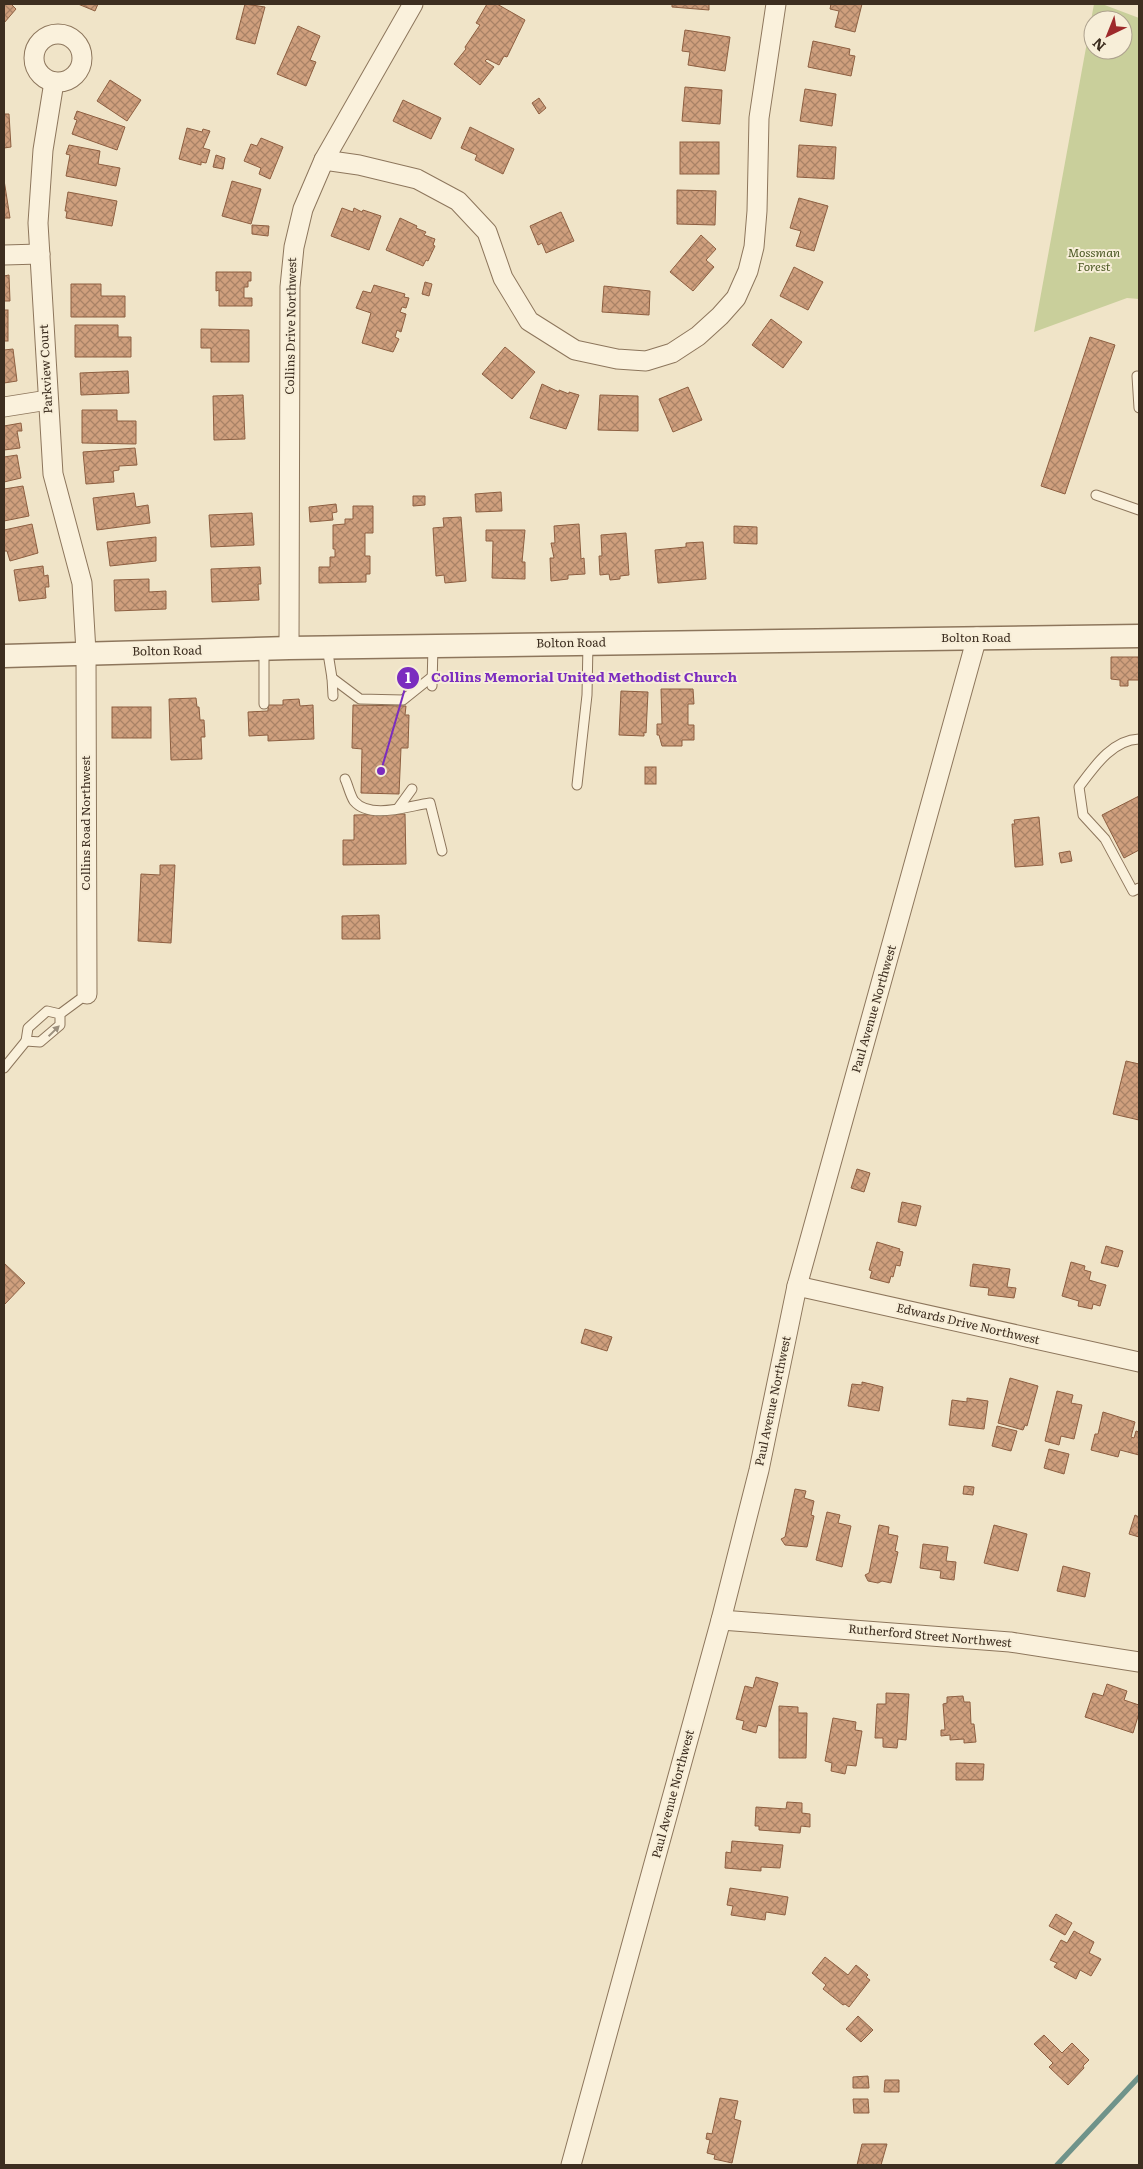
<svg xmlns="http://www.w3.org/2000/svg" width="1143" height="2169" viewBox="0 0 1143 2169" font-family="Literata,serif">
<defs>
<pattern id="building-cross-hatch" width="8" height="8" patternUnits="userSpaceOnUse" patternTransform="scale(1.25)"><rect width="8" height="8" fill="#cf9f7d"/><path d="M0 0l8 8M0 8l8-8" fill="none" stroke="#a98266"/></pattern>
</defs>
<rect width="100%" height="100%" fill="#f0e4c8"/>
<!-- green -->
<path fill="#c9cf9b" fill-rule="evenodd" d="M1094 4H1102L1139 18V299L1127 298 1034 332ZM1093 20H1123V50H1093Z"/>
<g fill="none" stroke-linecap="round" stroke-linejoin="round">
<!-- stream -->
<polyline stroke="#6f938a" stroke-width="5.5" points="1057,2165 1139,2077"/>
</g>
<!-- building -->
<g fill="url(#building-cross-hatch)" stroke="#8d5f41">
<polygon points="4,4 11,4 16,9 4,23"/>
<polygon points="78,4 98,4 95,11"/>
<polygon points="245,4 265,7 255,44 236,39"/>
<polygon points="487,4 497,4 525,20 507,57 504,56 499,65 487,59 485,61 494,67 480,85 454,64 466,49 465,47 480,25 476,23"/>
<polygon points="672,4 709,4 709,10 672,7"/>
<polygon points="831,4 862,4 855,32 835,27 839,11 830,9"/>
<polygon points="298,26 320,36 310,60 316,62 306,86 277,74"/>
<polygon points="685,30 730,37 725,71 688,65 690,52 682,51"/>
<polygon points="813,41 850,49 849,55 855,56 851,76 808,67"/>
<polygon points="110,80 141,100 127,121 97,101"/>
<polygon points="685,87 722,90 720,124 682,121"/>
<polygon points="805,89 836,94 832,126 800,121"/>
<polygon points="539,98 546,108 539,114 532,103"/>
<polygon points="403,100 441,118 431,139 393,121"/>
<polygon points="77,111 125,127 117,150 72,134 77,120 74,119"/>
<polygon points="4,114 9,114 11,147 4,148"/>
<polygon points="470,127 514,149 503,174 475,160 477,155 461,148"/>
<polygon points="187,128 202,132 203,129 210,131 203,148 210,150 206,163 201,162 201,165 179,159"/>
<polygon points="261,138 283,147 270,179 259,174 261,168 244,161 251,144 257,146"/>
<rect x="680" y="142" width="39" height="32"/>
<polygon points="69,145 100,151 98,164 120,168 116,186 66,176 70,155 66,154"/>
<polygon points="799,145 836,147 834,179 797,177"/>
<polygon points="216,155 225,158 223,169 213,167"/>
<polygon points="4,180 10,218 4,218"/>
<polygon points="232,181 261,189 251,224 222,216"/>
<polygon points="677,190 716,191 715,225 677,224"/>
<polygon points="68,192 117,201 112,226 66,218 67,211 65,211"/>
<polygon points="799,198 828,206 814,251 796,246 801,231 790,228"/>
<polygon points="342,208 353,212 354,208 362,212 363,210 381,216 369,250 331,236"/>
<polygon points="561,212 574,241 546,253 542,243 538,245 530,226"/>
<polygon points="400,218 417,226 416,228 426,232 424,235 435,239 433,245 435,246 428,261 426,260 423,266 386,250"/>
<polygon points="252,225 269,226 268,236 252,234"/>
<polygon points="701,235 716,249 706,260 714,267 693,291 670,272"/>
<polygon points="794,267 823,282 808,310 780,296"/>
<polygon points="216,272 251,272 251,281 248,281 248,287 244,287 244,298 252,298 252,306 219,306 219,290 216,291"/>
<polygon points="9,275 10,301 4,301 4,276"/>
<polygon points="425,282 432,284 429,296 422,294"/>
<polygon points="71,284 101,284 101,296 125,296 125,317 71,317"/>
<polygon points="374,285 405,294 404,297 409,298 406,308 402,307 400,312 406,314 401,332 397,330 395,337 399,339 393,352 362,343 371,313 356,308 363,291 371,293"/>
<polygon points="604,286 650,291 649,315 602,312"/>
<rect x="4" y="310" width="4" height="31"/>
<polygon points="771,319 802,342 783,368 752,345"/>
<polygon points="75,325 118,325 118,337 131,337 131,357 75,357"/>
<polygon points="201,329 249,330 249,362 211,362 211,348 201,348"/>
<polygon points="1090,337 1115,345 1065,494 1041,486"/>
<polygon points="505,347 535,372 512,399 482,374"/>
<polygon points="13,349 17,381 4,383 4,350"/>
<polygon points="128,371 129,393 81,395 80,373"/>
<polygon points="542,384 559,392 559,390 569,394 569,392 579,395 566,429 530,418"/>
<polygon points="688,387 702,420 673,432 659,399"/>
<polygon points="243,395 245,439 214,440 213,396"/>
<polygon points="600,395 638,396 638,431 598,430"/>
<polygon points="82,410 117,410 117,421 136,421 136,444 82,443"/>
<polygon points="21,423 22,431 17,431 20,448 4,450 4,426"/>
<polygon points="135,448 137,465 119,466 119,470 113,471 114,482 86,484 83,452"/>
<polygon points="17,455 21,478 4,482 4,457"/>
<polygon points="23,486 29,516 4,521 4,489"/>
<polygon points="501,492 502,511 476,512 475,494"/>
<polygon points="134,493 136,507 148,505 150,523 97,530 93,498"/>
<polygon points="413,496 425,496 425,505 413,506"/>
<polygon points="336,504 337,512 332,513 333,520 310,522 309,507"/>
<polygon points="353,506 373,506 373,533 365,533 365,556 370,556 370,574 366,574 366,582 319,583 319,567 330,567 330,557 335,557 335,549 333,549 333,525 345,524 345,519 353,519"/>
<polygon points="252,513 254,545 211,547 209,515"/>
<polygon points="461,517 466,581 445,583 444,575 436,576 433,528 444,527 443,518"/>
<polygon points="32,524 38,553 10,561 7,551 4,551 4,530"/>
<polygon points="579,524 581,559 584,558 585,574 568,575 568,579 551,581 550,558 554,558 551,543 555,543 554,526"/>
<polygon points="734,526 757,527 757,544 734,543"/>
<polygon points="486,530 525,530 522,562 525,562 525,579 492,578 493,541 486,541"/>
<polygon points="626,533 629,575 620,576 620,579 610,580 609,574 600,575 599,556 602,556 601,535"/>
<polygon points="156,537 156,561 110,566 107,542"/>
<polygon points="703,542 706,579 658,583 655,550 686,547 686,543"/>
<polygon points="43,566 44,576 48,575 49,587 45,587 46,598 19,601 14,570"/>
<polygon points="260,567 261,584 258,584 259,600 212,602 211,569"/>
<polygon points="149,579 149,592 166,591 166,609 115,611 114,580"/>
<polygon points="1111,657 1139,657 1139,680 1128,680 1128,686 1120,686 1120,680 1111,679"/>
<polygon points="661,689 693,689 694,704 688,704 688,725 694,725 694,740 682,740 682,746 662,746 659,735 657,735 657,724 662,724"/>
<polygon points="621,691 648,692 646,733 644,732 644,736 619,735"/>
<polygon points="196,698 197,707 199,707 200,720 204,720 205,737 201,737 202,759 171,760 169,699"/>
<polygon points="299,699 300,706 313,705 314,739 268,741 268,735 249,736 248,712 268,711 268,705 283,705 283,700"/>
<polygon points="353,705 406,706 405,715 409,715 408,748 401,748 399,794 361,793 362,749 352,748"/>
<rect x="112" y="707" width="39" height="31"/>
<rect x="645" y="767" width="11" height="17"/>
<polygon points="1139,796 1139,850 1124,858 1102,815"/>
<polygon points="405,814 406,864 343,865 343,840 354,840 354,815"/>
<polygon points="1039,817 1043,865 1015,867 1012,824 1015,824 1014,820"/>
<polygon points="1070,851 1072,861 1061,863 1059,853"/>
<polygon points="160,865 175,865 171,943 138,941 141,874 160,875"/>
<polygon points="379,915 380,939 342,939 342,916"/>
<polygon points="1126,1061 1139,1064 1139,1120 1113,1114"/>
<polygon points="857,1169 870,1173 864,1192 851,1188"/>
<polygon points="902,1202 921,1206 916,1226 898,1222"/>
<polygon points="877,1242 900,1249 899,1251 903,1252 900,1266 896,1265 893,1277 891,1276 889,1283 870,1278 872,1271 869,1270"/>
<polygon points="1106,1246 1123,1251 1118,1267 1101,1263"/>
<polygon points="1071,1262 1085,1266 1084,1270 1091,1272 1089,1280 1106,1285 1100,1306 1093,1304 1092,1309 1078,1306 1079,1301 1062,1296"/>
<polygon points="4,1263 25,1283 4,1305"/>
<polygon points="973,1264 1010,1269 1007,1287 1016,1288 1014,1298 988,1295 989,1288 970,1286"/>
<polygon points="585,1329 612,1337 607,1351 581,1343"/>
<polygon points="1010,1378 1038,1386 1027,1426 1025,1425 1023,1430 998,1423"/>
<polygon points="862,1382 883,1387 879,1411 848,1406 852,1384 862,1385"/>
<polygon points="1057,1391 1073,1395 1071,1403 1082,1405 1074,1439 1061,1436 1059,1445 1045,1441"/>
<polygon points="967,1398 988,1401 984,1429 949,1425 952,1400 967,1402"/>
<polygon points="1103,1412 1135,1422 1131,1437 1134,1438 1136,1431 1139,1432 1139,1455 1120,1450 1118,1457 1091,1450 1095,1434 1098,1434"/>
<polygon points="997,1426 1017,1431 1011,1451 992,1446"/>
<polygon points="1049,1449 1069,1454 1064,1474 1044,1468"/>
<polygon points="964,1486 974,1487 973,1495 963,1494"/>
<polygon points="795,1489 806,1491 804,1498 814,1501 811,1515 814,1516 807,1547 785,1545 781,1539 785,1537"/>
<polygon points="827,1512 840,1515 838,1523 851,1526 842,1567 816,1560"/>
<polygon points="1135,1515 1139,1517 1139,1537 1129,1534"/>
<polygon points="879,1525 889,1527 888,1534 898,1536 895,1551 898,1552 891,1583 882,1581 878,1583 868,1581 865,1575 869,1573"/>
<polygon points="994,1525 1027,1534 1018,1571 984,1563"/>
<polygon points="923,1544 948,1547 946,1561 956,1562 954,1580 940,1578 941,1571 920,1568"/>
<polygon points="1063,1566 1090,1573 1085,1597 1057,1591"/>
<polygon points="756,1677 778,1683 766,1727 758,1725 756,1733 742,1729 744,1721 736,1719 745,1686 753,1688"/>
<polygon points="1107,1684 1127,1691 1124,1700 1139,1705 1139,1713 1133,1733 1085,1717 1093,1693 1103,1696"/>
<polygon points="886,1693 909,1694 906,1740 898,1739 897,1748 883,1747 883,1738 875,1738 877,1704 886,1704"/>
<polygon points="963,1696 964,1702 970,1702 971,1724 974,1724 976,1742 964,1743 964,1739 950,1740 950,1735 941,1736 941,1730 945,1730 943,1704 947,1703 947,1697"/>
<polygon points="779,1706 798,1707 798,1713 807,1713 806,1758 779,1758"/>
<polygon points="833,1718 856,1722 855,1730 862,1731 856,1766 847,1765 845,1774 831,1771 832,1763 825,1761"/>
<polygon points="956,1763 984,1764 983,1780 956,1780"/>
<polygon points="787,1802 802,1803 802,1813 810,1814 810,1827 801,1826 800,1833 759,1830 759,1826 755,1826 756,1807 786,1809"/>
<polygon points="732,1841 783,1845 780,1868 761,1867 761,1871 725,1868 726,1852 731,1853"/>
<polygon points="730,1888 788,1897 785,1915 766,1912 765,1920 731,1915 733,1906 727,1905"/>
<polygon points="1056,1914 1072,1923 1065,1935 1049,1926"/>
<polygon points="1074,1931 1094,1942 1089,1953 1101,1959 1091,1976 1080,1970 1076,1979 1054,1967 1057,1963 1050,1960 1061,1940 1067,1943"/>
<polygon points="825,1957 848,1975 856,1965 868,1975 866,1977 870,1980 849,2007 845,2004 843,2005 823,1989 826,1985 812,1973"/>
<polygon points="858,2016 873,2030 861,2042 846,2029"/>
<polygon points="1044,2035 1062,2053 1072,2043 1089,2060 1083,2066 1084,2068 1068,2085 1049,2067 1053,2063 1034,2044"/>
<polygon points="868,2076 869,2088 853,2088 853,2077"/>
<polygon points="885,2080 899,2080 899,2092 884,2092"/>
<polygon points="720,2098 738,2101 734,2119 741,2121 732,2163 714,2159 715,2155 707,2153 710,2140 706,2139 707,2133 712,2134"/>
<polygon points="853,2099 868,2099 869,2113 854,2113"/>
<polygon points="862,2144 887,2144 881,2165 857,2165"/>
</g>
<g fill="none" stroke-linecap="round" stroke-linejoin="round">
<defs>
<g id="service">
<polyline points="1137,376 1139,408"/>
<polyline points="1096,495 1139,510"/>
<polyline points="327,647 332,678 333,696"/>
<polyline points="264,648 264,704"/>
<polyline points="332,678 360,699 403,700 433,676"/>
<polyline points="432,686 433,646"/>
<path d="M1139 739C1112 740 1094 767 1079 787L1083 815 1105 839 1133 891 1139 888"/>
<path d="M345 779C348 785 350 795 354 801 370 820 408 806 430 803L442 851"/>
<polyline points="577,785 587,695 588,643"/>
<polyline points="399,807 412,789"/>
<polyline points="60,1014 60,1025 40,1042 26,1041 28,1028 47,1011 60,1014 87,994"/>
<polyline points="4,1068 26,1041"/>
</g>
<g id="minor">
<circle cx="58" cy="58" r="24"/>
<polyline points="54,82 43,150 38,223 53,474 82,583 86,652 87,994"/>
<polyline points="324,160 359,165 417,179 458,201 487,232 503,278 529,321 575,350 617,359 646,361 672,353 698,336 720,316 736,298 748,271 754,247 757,211 759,118 776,4"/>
<polyline points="4,255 40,254"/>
<polyline points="4,407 48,400"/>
<polyline points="289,648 290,287 294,247 303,209 324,160 413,4"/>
<polyline points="797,1286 1139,1362"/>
<polyline points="721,1620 1010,1642 1139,1662"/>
<polyline points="571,2165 721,1620 759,1470 797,1286 977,637"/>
</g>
<polyline id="tertiary" points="4,656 289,648 1139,636"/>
</defs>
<!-- service casing -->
<use href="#service" stroke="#8d765c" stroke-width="11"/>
<!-- minor casing -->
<use href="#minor" stroke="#8d765c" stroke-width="21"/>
<!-- tertiary casing -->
<use href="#tertiary" stroke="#8d765c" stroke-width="25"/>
<!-- service -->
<use href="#service" stroke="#faf1dc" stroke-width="9"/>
<!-- minor -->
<use href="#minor" stroke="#faf1dc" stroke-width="19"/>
<!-- tertiary -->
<use href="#tertiary" stroke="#faf1dc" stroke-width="22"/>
</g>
<!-- one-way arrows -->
<defs><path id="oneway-solid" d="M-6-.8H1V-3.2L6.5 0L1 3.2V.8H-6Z" transform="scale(1.25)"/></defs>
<use fill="#9c907e" href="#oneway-solid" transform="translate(54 1031) rotate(-44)"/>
<g text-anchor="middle" stroke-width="4" stroke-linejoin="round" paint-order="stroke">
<!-- park labels -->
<g font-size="12" font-style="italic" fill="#4d5a26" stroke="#f7eed8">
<text x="1094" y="257">Mossman<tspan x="1094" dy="14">Forest</tspan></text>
</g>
<!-- street labels -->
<g font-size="12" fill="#3d2e20" stroke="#f7eed8">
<text transform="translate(291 326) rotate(-89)" y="4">Collins Drive Northwest</text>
<text transform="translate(46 369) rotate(-93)" y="4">Parkview Court</text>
<text x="976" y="642">Bolton Road</text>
<text transform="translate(571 643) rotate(-1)" y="4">Bolton Road</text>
<text transform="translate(167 651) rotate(-1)" y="4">Bolton Road</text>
<text transform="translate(86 823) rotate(-90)" y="4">Collins Road Northwest</text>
<text transform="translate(874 1009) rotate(-74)" y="4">Paul Avenue Northwest</text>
<text transform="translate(968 1324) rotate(13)" y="4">Edwards Drive Northwest</text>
<text transform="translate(773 1401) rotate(-78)" y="4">Paul Avenue Northwest</text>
<text transform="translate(930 1636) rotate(5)" y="4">Rutherford Street Northwest</text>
<text transform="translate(673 1794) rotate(-75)" y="4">Paul Avenue Northwest</text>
</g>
</g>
<!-- callouts -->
<path fill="none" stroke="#7b2cbf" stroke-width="2" d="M381 771L408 678"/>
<g fill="#7b2cbf" stroke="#f7eed8" stroke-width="2">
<circle cx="381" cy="771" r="5"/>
<circle cx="408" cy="678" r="12"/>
</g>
<g font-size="15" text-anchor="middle" font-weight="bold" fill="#fff">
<text x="408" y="683">1</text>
</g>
<g font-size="14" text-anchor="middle" font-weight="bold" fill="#7b2cbf" stroke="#f7eed8" stroke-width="4" stroke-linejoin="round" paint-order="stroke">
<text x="584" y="682">Collins Memorial United Methodist Church</text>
</g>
<!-- border -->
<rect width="1143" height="2169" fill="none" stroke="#3d2e20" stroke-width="10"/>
<!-- north arrow -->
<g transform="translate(1108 35) rotate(223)"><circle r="24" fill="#f7eed8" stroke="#ada18e"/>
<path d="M0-4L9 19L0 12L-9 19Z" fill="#9e2a2b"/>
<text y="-8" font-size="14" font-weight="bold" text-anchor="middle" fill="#3d2e20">N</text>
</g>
</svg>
